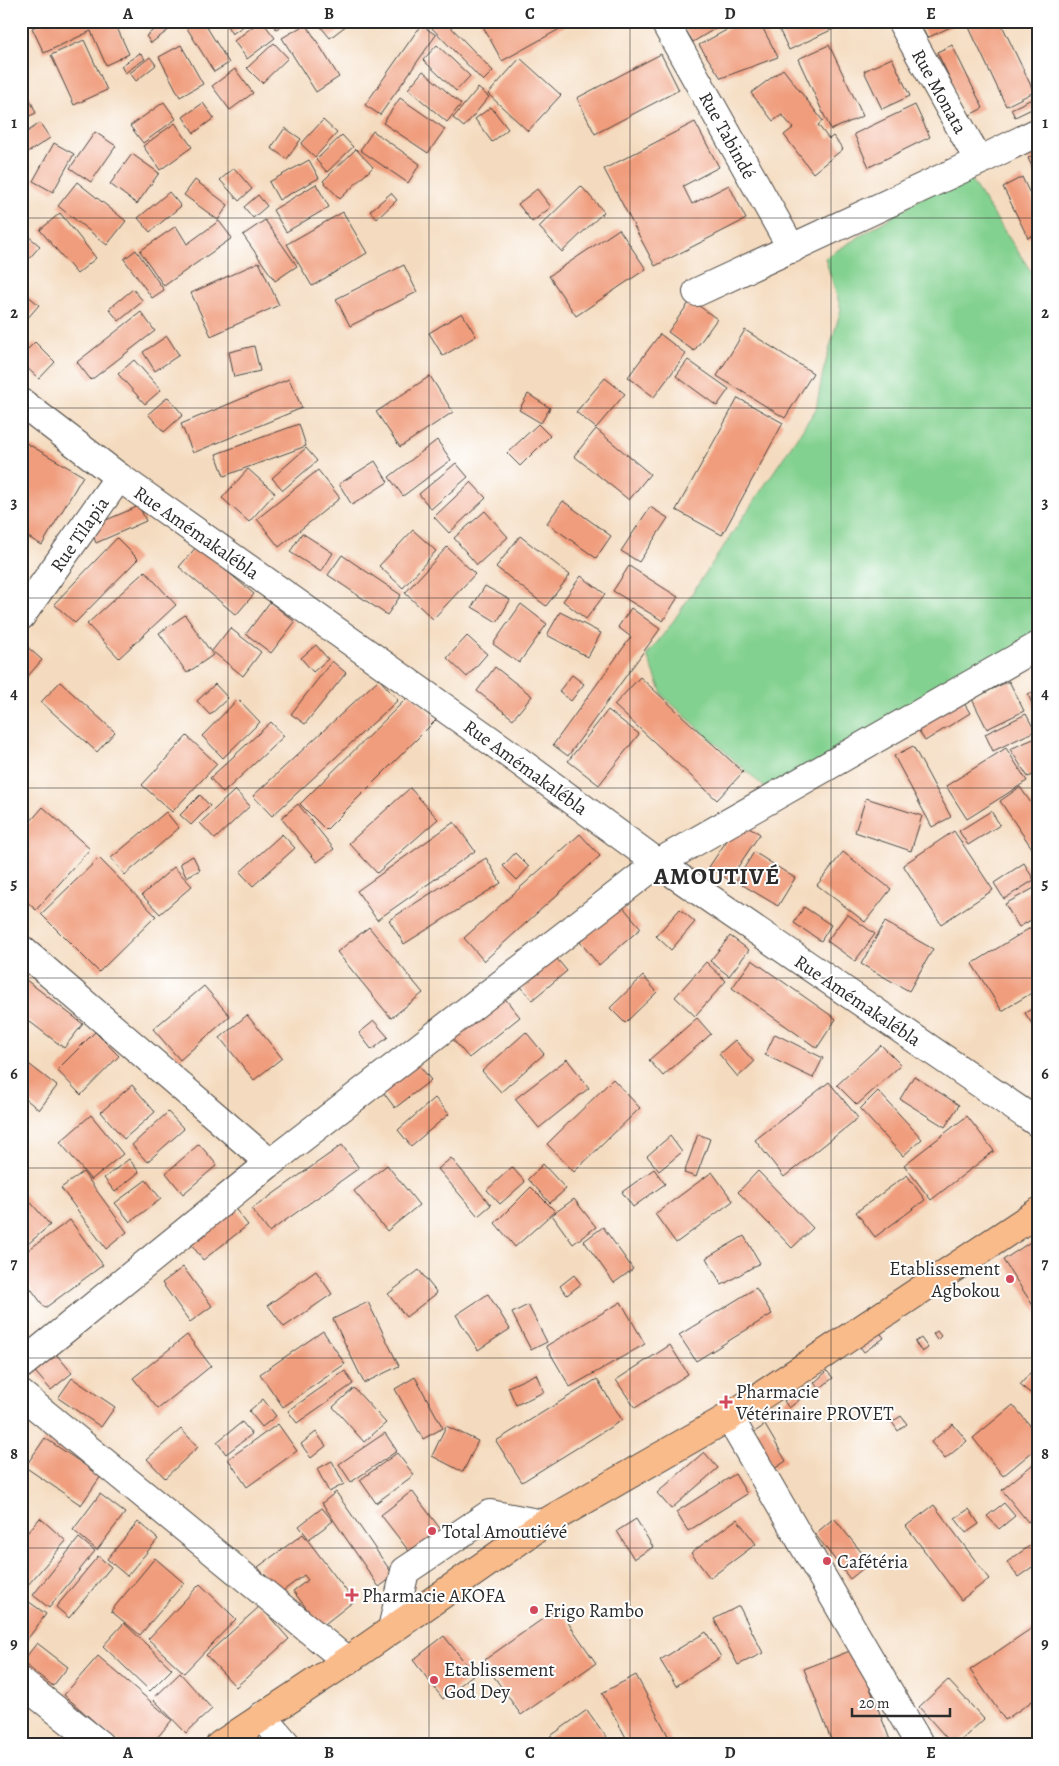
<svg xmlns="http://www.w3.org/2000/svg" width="1059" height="1766" viewBox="0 0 1059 1766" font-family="Alegreya,serif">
<rect width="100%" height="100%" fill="#fff"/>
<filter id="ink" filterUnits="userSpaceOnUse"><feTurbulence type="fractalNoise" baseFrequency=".02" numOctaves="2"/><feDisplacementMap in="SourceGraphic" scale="10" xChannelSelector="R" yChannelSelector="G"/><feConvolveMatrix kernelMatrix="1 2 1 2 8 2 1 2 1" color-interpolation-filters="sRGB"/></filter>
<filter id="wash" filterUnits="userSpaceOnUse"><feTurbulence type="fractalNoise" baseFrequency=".0096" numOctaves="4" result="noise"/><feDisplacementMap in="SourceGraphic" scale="20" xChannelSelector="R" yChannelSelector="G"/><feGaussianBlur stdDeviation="1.12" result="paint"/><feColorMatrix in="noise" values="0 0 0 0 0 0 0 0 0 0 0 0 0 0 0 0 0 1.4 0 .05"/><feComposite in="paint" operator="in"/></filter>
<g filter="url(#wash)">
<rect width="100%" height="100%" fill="#f4dbbf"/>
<!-- green -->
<polygon fill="#83d190" stroke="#577e5e" points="965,171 1038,282 1038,648 774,796 663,696 647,655 670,626 816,409 823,372 841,309 825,258"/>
<g id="blocks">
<!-- building -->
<g fill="#f09d7d">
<polygon points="47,21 114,21 129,54 106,65 91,31 44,53 32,28"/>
<polygon points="165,21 176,21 177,24 151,43 146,36"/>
<polygon points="191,21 203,21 229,63 214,72 185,25"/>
<polygon points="224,21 251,21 232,34"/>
<polygon points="260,21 262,21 275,38 247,59 234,41"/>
<polygon points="271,21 291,21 276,29"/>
<polygon points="316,21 352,21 330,38"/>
<polygon points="430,21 445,21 493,71 483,81 428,24"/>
<polygon points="480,21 574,21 502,61"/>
<polygon points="686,21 719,21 721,25 693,42 682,24"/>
<polygon points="743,21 759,21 778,57 721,78 699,45"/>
<polygon points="789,21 850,21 789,50 778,27"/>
<polygon points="919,21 955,21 957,24 927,38"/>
<polygon points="966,21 1000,21 1034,92 1006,106"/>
<polygon points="306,24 339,77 316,92 282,38"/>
<polygon points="421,25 436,35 380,115 365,105"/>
<polygon points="84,40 107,90 74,105 51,55"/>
<polygon points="274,43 288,58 262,83 247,68"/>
<polygon points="181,45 203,84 180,97 159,57"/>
<polygon points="437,45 470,76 456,91 423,60"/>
<polygon points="829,45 863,116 831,130 798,59"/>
<polygon points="952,45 983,108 968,116 937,52"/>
<polygon points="140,53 145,59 125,73 121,66"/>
<polygon points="661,54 679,90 595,134 577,98"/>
<polygon points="150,57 156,65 136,81 130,73"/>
<polygon points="520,58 561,95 528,131 488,94"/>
<polygon points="892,58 910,96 882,109 864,71"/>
<polygon points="235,69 253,93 230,110 212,86"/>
<polygon points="783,69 823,121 818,125 829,139 833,136 843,149 813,173 784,135 793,128 782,115 773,121 751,93"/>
<polygon points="423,71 461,104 447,122 408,89"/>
<polygon points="21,79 36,113 21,120"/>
<polygon points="478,88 489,97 464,127 453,118"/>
<polygon points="1038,96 1038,106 1015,117 1011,109"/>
<polygon points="400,98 445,129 428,153 383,123"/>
<polygon points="164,102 176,119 143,143 130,126"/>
<polygon points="203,103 214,118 194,133 183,117"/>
<polygon points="915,105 930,137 869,167 854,134"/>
<polygon points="491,107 508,129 492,142 475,119"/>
<polygon points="323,120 337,133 315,157 301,144"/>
<polygon points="695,122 719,167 683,186 692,204 729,185 746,219 655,266 604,169"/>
<polygon points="40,123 50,138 21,157 21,136"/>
<polygon points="175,123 192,147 160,170 143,146"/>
<polygon points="285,128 301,139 287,159 271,148"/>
<polygon points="373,131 420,164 408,183 360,150"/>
<polygon points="95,132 116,146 91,182 70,168"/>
<polygon points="342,135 353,147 327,172 316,160"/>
<polygon points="54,143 74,154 53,192 33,181"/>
<polygon points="356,149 373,167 340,199 323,181"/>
<polygon points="1038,153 1038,180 1028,158"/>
<polygon points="132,154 159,173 137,204 110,184"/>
<polygon points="309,160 319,178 279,200 269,182"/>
<polygon points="234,168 252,189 239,201 220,180"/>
<polygon points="1022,177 1038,211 1038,232 1028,238 1003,187"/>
<polygon points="195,180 228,205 218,220 184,195"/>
<polygon points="77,182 126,221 107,245 58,206"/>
<polygon points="316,184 329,207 286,232 273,210"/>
<polygon points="581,186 604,212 562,252 539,227"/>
<polygon points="537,189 551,207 532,222 518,204"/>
<polygon points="169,192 181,206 150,232 138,218"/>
<polygon points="391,193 397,200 377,219 370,211"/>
<polygon points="258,195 267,206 253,218 244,207"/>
<polygon points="343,212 367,253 312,286 287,244"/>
<polygon points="60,213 96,258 77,274 40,230"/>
<polygon points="265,220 297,266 275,281 243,235"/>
<polygon points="219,221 232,238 164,286 140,251 176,226 187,244"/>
<polygon points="619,229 646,269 576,316 549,276"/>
<polygon points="21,230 40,246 21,268"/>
<polygon points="1038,241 1038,255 1032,244"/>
<polygon points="136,250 164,290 152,298 124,259"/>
<polygon points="259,262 279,305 211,336 191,293"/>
<polygon points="404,265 417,292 350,326 336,299"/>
<polygon points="133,289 143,301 119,321 109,309"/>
<polygon points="21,290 39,305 26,320 21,316"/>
<polygon points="691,300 717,319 694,351 668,332"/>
<polygon points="141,312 155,331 91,380 77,362"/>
<polygon points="462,313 476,336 443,356 429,333"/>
<polygon points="745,330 813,373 785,418 717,376"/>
<polygon points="660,334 686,354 654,397 628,377"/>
<polygon points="167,336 179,355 155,371 143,352"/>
<polygon points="35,342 55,362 39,379 21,362 21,356"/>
<polygon points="254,346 260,371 234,377 229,352"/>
<polygon points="134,360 161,390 145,404 118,374"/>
<polygon points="688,360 729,389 717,406 676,376"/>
<polygon points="430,376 453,412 400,447 376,412"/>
<polygon points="605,378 625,394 596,428 576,412"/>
<polygon points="289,379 302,408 193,453 181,424"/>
<polygon points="528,394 550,408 541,423 519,410"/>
<polygon points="168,397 183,415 164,432 148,414"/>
<polygon points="738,398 783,423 722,535 676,510"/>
<polygon points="299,424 306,446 224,476 216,454"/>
<polygon points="538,424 550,436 520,466 507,453"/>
<polygon points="596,429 650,474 629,500 574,456"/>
<polygon points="21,440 83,476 42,545 21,533"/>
<polygon points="437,440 451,460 403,496 389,477"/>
<polygon points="306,448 317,461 283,490 272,478"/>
<polygon points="375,461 388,482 352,505 339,484"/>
<polygon points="456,463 468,477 431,509 419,494"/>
<polygon points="248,469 275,493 249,522 222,498"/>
<polygon points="318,470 340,498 279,547 257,519"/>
<polygon points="471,482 486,498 449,533 434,517"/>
<polygon points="563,501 611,536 596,558 547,523"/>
<polygon points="139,506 146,521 96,543 90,527"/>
<polygon points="650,507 668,518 639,562 621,551"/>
<polygon points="485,511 508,537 477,565 454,538"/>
<polygon points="413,530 436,551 403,588 379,566"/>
<polygon points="302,533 333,553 321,572 290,552"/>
<polygon points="520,536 570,575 546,606 496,567"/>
<polygon points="117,538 138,559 75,623 54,604"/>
<polygon points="197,546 254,594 236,615 179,567"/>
<polygon points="447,547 475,574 433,619 405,593"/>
<polygon points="342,555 401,595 387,615 328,575"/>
<polygon points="629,566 678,597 663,621 613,591"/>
<polygon points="145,571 176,605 119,658 87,624"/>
<polygon points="581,576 605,594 586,619 563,601"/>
<polygon points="485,586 510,600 497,622 472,607"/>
<polygon points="270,602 295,622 271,653 246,634"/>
<polygon points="521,604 547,624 519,663 493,644"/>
<polygon points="631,608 660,629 568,756 553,745 631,637 618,627"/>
<polygon points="560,612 601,633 588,657 547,635"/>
<polygon points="185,615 213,655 187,673 159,633"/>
<polygon points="230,628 261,652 243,676 212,651"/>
<polygon points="467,636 487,654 467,677 447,658"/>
<polygon points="24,644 42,660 21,684 21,646"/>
<polygon points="316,645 328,659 313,672 301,658"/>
<polygon points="332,661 346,673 305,724 291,714"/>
<polygon points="495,667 532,696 513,719 477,691"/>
<polygon points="572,675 584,684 571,701 559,691"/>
<polygon points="640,677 743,772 717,800 614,705"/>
<polygon points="379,679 398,700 272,816 253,796"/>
<polygon points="1009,681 1024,711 987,729 972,699"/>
<polygon points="60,682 115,732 97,752 41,702"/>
<polygon points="215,684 228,698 210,715 197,701"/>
<polygon points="1038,690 1038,718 1028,694"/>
<polygon points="411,694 436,720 326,830 300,804"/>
<polygon points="959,695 970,713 925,741 914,723"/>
<polygon points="238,699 260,722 223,758 202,736"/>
<polygon points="608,710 639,734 599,785 568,761"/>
<polygon points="1026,714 1035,731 993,751 985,734"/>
<polygon points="271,722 284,736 223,793 210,778"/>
<polygon points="187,736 217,764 172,812 142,785"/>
<polygon points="1038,737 1038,773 1028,777 1010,749"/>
<polygon points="913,746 951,817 932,827 894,756"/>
<polygon points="1006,748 1027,781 967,819 946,786"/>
<polygon points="1020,787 1038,813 1038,857 1000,801"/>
<polygon points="410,788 438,819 377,873 349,843"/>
<polygon points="235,790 250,806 215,839 200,823"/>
<polygon points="200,795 210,806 191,825 180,815"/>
<polygon points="866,798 922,816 911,851 855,832"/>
<polygon points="298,804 334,849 317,862 281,818"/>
<polygon points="43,807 90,849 36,910 21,896 21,832"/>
<polygon points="21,808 26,814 21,818"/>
<polygon points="991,811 1000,825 968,845 959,831"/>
<polygon points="166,812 179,828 125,875 111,858"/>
<polygon points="740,821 760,834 729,880 709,867"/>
<polygon points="454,822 475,851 377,920 357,891"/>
<polygon points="954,831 993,890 941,924 903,865"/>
<polygon points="282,834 295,848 253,886 240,872"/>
<polygon points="580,834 600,856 484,961 464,938"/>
<polygon points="754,852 795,878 778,906 736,881"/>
<polygon points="843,852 891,889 865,922 817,885"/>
<polygon points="515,853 529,867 517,880 503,866"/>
<polygon points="193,856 200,870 186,877 180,863"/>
<polygon points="99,858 156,916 99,972 41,914"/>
<polygon points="486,858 501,883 404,944 389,920"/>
<polygon points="1024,863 1034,880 1004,899 994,883"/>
<polygon points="174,867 192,886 160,914 142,895"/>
<polygon points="1038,886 1038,916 1019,927 1005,904"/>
<polygon points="622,906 641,928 599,965 580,942"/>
<polygon points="804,907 831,925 821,941 794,923"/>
<polygon points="680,909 695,922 671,950 656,936"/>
<polygon points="847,914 875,934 855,961 827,941"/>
<polygon points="885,922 933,949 909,991 861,964"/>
<polygon points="1038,923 1038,989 1002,1011 972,964"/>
<polygon points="369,927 423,993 391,1018 337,952"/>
<polygon points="730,936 749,950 729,976 710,961"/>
<polygon points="553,954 567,971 532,1000 518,983"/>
<polygon points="752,960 836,1019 817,1048 732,988"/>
<polygon points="706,962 726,981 695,1016 675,997"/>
<polygon points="21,976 83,1024 64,1048 21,1015"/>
<polygon points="643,976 657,992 625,1023 610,1008"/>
<polygon points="204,986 230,1016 180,1060 153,1029"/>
<polygon points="502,995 520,1017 469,1058 451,1037"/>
<polygon points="1038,1005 1038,1033 1025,1013"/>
<polygon points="247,1015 282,1058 254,1080 220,1038"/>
<polygon points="697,1018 711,1034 663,1076 649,1060"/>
<polygon points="374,1021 388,1037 372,1050 359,1033"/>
<polygon points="95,1032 119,1056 81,1095 57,1070"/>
<polygon points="526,1032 544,1054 501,1092 482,1071"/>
<polygon points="775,1034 823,1058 813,1078 765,1055"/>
<polygon points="735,1040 754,1062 738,1077 719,1054"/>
<polygon points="881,1045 901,1065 857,1105 837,1085"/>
<polygon points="21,1058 57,1086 39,1110 21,1095"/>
<polygon points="567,1059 589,1088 539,1128 515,1099"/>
<polygon points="418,1064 431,1080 395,1108 383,1092"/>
<polygon points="914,1076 959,1105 945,1127 900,1099"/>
<polygon points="613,1079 640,1108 574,1172 547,1144"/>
<polygon points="829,1082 858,1118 784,1177 755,1140"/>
<polygon points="132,1085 155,1112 124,1139 101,1112"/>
<polygon points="878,1091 922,1139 903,1156 860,1109"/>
<polygon points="435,1098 449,1114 411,1146 398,1130"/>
<polygon points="168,1112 184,1129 147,1162 132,1145"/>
<polygon points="91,1115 123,1154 91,1180 60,1142"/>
<polygon points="967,1116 994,1151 931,1200 904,1165"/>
<polygon points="698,1134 710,1139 696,1177 684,1173"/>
<polygon points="670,1136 682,1152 659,1171 647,1156"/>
<polygon points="199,1144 217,1165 183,1194 166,1173"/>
<polygon points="342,1145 359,1168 269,1232 252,1209"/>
<polygon points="451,1158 491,1205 478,1216 438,1169"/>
<polygon points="129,1159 139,1172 115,1192 104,1178"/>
<polygon points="543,1164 566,1189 550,1203 528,1179"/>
<polygon points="387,1165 419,1205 387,1231 354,1191"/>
<polygon points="512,1167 525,1182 500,1204 487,1190"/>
<polygon points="654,1169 665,1184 633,1207 622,1192"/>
<polygon points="758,1171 813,1228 792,1248 738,1192"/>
<polygon points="83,1172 127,1232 106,1249 61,1188"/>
<polygon points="712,1172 733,1201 676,1243 655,1214"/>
<polygon points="907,1175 925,1200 875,1237 856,1212"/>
<polygon points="146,1180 161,1199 130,1222 115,1203"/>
<polygon points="531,1187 555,1211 515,1247 495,1223"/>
<polygon points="21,1191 50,1225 21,1250"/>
<polygon points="574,1199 596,1227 573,1244 552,1215"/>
<polygon points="233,1206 248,1225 203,1260 188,1240"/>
<polygon points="70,1220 103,1265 45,1308 21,1275 21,1255"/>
<polygon points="603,1227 633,1269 614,1283 584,1241"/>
<polygon points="744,1236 760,1263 722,1285 706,1258"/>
<polygon points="1038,1237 1038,1313 1003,1260"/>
<polygon points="183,1267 212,1306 190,1322 162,1283"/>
<polygon points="419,1270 437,1293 406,1317 388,1294"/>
<polygon points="316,1271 332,1294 284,1327 268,1305"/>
<polygon points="574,1275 581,1284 567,1295 560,1286"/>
<polygon points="756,1288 772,1314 696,1361 679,1335"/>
<polygon points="488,1294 510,1329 478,1350 456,1315"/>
<polygon points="368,1302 399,1366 364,1383 333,1319"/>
<polygon points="621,1302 645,1344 570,1387 546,1346"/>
<polygon points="528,1305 547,1342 531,1350 512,1313"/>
<polygon points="878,1330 884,1338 864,1352 858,1344"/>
<polygon points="323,1331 345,1364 283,1407 260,1374"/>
<polygon points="937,1331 941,1336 937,1340 933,1334"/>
<polygon points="187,1335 211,1366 158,1409 133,1378"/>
<polygon points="921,1338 928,1348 922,1352 915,1342"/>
<polygon points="670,1345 688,1374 635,1408 616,1380"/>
<polygon points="51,1348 72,1373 51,1390 30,1366"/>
<polygon points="1035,1367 1038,1369 1038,1399 1020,1385"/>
<polygon points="345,1371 353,1384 297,1423 288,1411"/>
<polygon points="827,1371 833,1378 819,1389 814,1383"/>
<polygon points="536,1374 544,1392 516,1405 508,1387"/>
<polygon points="415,1377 443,1428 423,1439 395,1389"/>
<polygon points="72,1378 115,1407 101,1427 58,1398"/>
<polygon points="597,1379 622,1420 522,1482 496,1441"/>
<polygon points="354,1388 386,1423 364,1442 333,1407"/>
<polygon points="798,1390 803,1397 789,1408 784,1401"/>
<polygon points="263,1399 276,1416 262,1427 249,1411"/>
<polygon points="1013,1405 1038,1435 1038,1447 1003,1476 973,1438"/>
<polygon points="901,1416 907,1424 898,1431 892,1422"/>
<polygon points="242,1422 252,1434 226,1454 217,1442"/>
<polygon points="278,1424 297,1451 247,1487 228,1459"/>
<polygon points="953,1424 967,1441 945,1459 931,1442"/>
<polygon points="765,1425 786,1461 774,1469 753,1433"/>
<polygon points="446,1426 478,1441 463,1472 432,1456"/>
<polygon points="181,1429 198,1447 165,1478 147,1459"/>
<polygon points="316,1432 326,1446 311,1458 301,1444"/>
<polygon points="385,1433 397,1451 351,1482 339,1464"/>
<polygon points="45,1438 101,1476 81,1505 25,1467"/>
<polygon points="704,1452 718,1468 671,1509 657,1493"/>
<polygon points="397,1453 414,1475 376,1503 360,1480"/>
<polygon points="1038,1460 1038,1514 1028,1522 1002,1490"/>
<polygon points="332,1461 344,1484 329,1492 317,1469"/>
<polygon points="735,1474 747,1494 688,1531 676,1512"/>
<polygon points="412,1491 445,1535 415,1559 381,1515"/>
<polygon points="336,1492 394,1576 379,1587 322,1503"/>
<polygon points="100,1494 125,1513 97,1550 73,1530"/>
<polygon points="1004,1503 1015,1516 999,1529 987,1516"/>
<polygon points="934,1505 989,1579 961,1600 906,1526"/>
<polygon points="322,1508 333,1521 309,1539 299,1526"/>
<polygon points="969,1509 979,1524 966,1533 955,1518"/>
<polygon points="40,1518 66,1541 21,1593 21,1540"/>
<polygon points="834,1518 870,1563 850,1579 815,1534"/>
<polygon points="636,1519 653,1547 634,1559 617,1531"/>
<polygon points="737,1519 756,1544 710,1578 691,1553"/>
<polygon points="138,1522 158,1539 127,1576 107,1559"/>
<polygon points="303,1534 354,1601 321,1627 293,1591 308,1580 304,1575 279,1594 258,1567"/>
<polygon points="79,1538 95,1551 49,1608 33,1595"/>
<polygon points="1038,1540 1038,1563 1018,1577 1007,1562"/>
<polygon points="98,1556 111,1567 69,1618 56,1607"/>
<polygon points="155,1558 184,1583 140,1635 111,1611"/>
<polygon points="200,1584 236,1619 184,1673 148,1639"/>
<polygon points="25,1599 46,1614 21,1648 21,1605"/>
<polygon points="260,1606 289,1639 236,1687 206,1655"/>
<polygon points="739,1606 763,1653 738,1665 714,1619"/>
<polygon points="558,1608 596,1663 521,1715 483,1661"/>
<polygon points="124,1623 172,1669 150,1691 103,1646"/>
<polygon points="1032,1628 1038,1636 1038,1697 1005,1720 970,1670"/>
<polygon points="706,1632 721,1657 676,1686 660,1660"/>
<polygon points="444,1636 474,1674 443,1699 413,1660"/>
<polygon points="37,1643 68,1667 53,1686 22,1662"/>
<polygon points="855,1649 892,1745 833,1745 804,1669"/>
<polygon points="98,1656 172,1720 151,1745 121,1745 64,1695"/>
<polygon points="180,1673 212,1709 186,1733 153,1699"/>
<polygon points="636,1675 673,1745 630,1745 602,1693"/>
<polygon points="948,1680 984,1719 956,1745 953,1745 919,1707"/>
<polygon points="587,1710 612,1745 538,1745"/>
</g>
</g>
</g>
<g filter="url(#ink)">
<use href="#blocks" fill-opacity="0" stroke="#494541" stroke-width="1"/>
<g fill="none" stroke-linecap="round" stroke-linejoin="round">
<defs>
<g id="minor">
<polyline points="664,21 792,249"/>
<polyline points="901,21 979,161"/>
<polyline points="697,292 979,161 1038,132"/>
<polyline points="21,402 119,477 501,748 658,863 1038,1123"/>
<polyline points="21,616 119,477"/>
<polyline points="21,949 270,1163"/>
<polyline points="21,1365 270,1163 658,863 1038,646"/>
<polyline points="21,1394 347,1661"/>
<polyline points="729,1417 920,1745"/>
<polyline points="392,1629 405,1571 490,1514 543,1524"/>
<polyline points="21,1682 100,1745"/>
<polyline points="262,1716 287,1745"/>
</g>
<polyline id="highway" points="220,1745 347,1661 543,1524 729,1417 1038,1212"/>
</defs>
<!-- minor casing -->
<use href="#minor" stroke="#494541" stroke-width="30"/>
<!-- highway casing -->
<use href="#highway" stroke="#494541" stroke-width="30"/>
<!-- minor -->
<use href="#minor" stroke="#fff" stroke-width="28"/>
<!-- highway -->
<use href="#highway" stroke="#fabb8b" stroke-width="28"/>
</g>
</g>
<!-- grid -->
<path fill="none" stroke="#2b2b2b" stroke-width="1" stroke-opacity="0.55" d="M228 21V1745M429 21V1745M630 21V1745M831 21V1745M21 218H1038M21 408H1038M21 598H1038M21 788H1038M21 978H1038M21 1168H1038M21 1358H1038M21 1548H1038"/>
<!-- markers -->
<g fill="#d1495b" stroke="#fff" stroke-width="2">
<circle cx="1010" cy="1279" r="5"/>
<path d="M723.5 1394.5h5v5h5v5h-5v5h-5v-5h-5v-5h5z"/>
<circle cx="432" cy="1531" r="5"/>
<circle cx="827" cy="1561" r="5"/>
<path d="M349.5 1587.5h5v5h5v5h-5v5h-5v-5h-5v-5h5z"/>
<circle cx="534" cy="1610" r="5"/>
<circle cx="434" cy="1680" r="5"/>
</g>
<g text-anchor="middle" stroke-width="4" stroke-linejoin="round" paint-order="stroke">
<!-- street labels -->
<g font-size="19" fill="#2b2b2b" stroke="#fff">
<text transform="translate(940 91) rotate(61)" y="7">Rue Monata</text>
<text transform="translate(728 135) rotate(61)" y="7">Rue Tabindé</text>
<text transform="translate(197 532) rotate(35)" y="7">Rue Amémakalébla</text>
<text transform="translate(79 534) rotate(-55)" y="7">Rue Tilapia</text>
<text transform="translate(526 767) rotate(36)" y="7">Rue Amémakalébla</text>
<text transform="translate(858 1000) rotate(34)" y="7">Rue Amémakalébla</text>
</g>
<!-- poi labels -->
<g font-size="19" fill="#2b2b2b" stroke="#fff" text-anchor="start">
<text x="1000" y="1275" text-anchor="end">Etablissement<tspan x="1000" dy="22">Agbokou</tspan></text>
<text x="736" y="1398">Pharmacie<tspan x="736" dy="22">Vétérinaire PROVET</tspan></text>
<text x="442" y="1538">Total Amoutiévé</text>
<text x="837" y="1568">Cafétéria</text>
<text x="362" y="1602">Pharmacie AKOFA</text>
<text x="544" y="1617">Frigo Rambo</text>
<text x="444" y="1676">Etablissement<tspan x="444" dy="22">God Dey</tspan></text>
</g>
<!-- district labels -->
<g font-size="24" font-weight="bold" letter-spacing="1" fill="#2b2b2b" stroke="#fff">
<text x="717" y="884">AMOUTIVÉ</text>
</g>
</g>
<!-- margin -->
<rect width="1059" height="1766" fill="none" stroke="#fff" stroke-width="55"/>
<!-- scale -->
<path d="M852 1708v8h98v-8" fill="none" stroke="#2b2b2b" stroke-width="2.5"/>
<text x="859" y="1708" font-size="15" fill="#2b2b2b" stroke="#ffffff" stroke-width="4" paint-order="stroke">20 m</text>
<rect x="28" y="28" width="1004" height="1710" fill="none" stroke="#2b2b2b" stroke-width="2"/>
<g font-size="16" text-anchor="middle" font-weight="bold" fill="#2b2b2b">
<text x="128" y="19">A</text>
<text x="329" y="19">B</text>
<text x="530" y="19">C</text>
<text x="730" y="19">D</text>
<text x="931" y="19">E</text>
<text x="14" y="128">1</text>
<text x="1045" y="128">1</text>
<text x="14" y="318">2</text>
<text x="1045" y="318">2</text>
<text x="14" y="508">3</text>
<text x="1045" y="508">3</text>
<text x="14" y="699">4</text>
<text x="1045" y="699">4</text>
<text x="14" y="889">5</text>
<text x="1045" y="889">5</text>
<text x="14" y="1079">6</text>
<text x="1045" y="1079">6</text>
<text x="14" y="1269">7</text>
<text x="1045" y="1269">7</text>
<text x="14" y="1459">8</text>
<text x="1045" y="1459">8</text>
<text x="14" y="1649">9</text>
<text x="1045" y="1649">9</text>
<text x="128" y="1758">A</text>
<text x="329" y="1758">B</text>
<text x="530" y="1758">C</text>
<text x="730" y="1758">D</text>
<text x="931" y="1758">E</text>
</g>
</svg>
